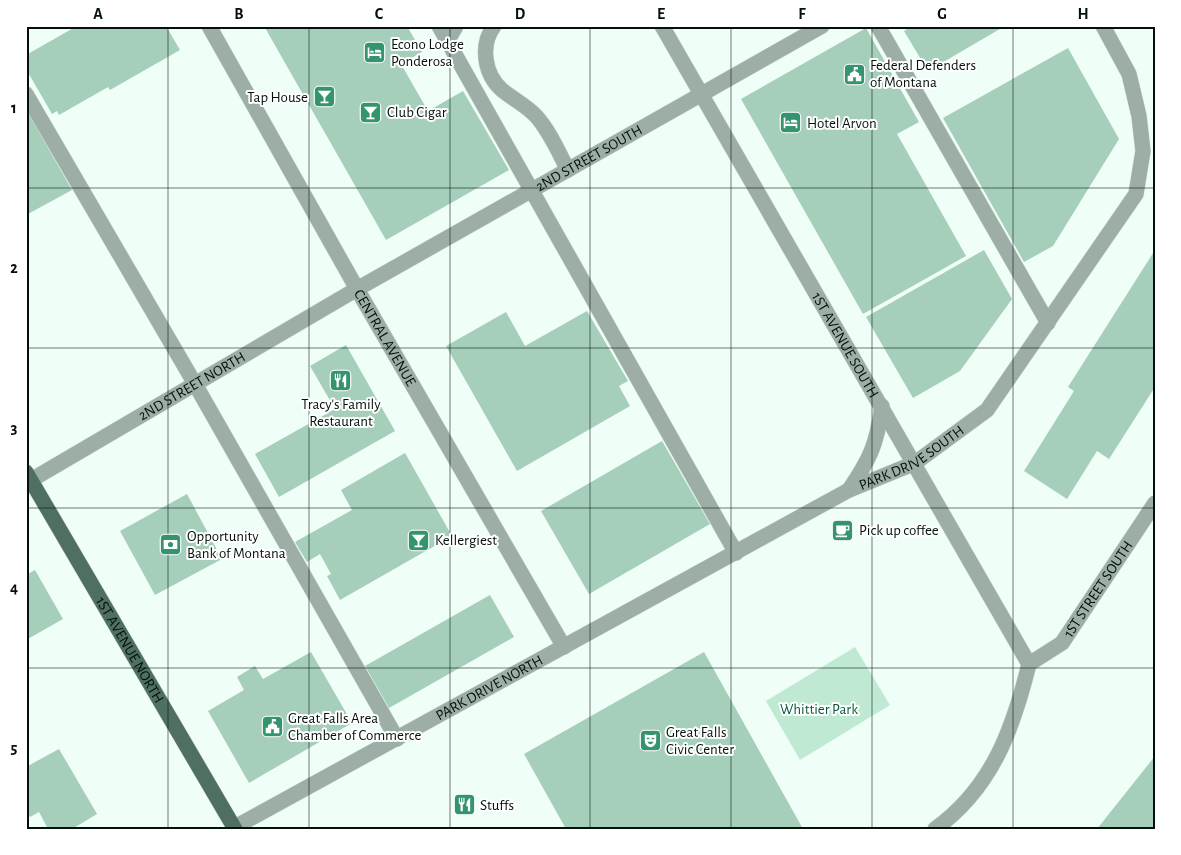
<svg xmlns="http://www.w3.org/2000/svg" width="1181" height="855" viewBox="0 0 1181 855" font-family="'Alegreya Sans',sans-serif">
<rect width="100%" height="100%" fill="#effef6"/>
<!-- green -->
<polygon fill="#c0e9d4" points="855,647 890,705 800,760 766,701"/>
<!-- building -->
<g fill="#a5cfba">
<polygon points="77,26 166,26 180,50 110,90 108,87 59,115 57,111 52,114 26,69 26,55"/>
<polygon points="264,26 407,26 422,52 401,64 428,111 463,91 509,170 386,240"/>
<polygon points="912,26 1005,26 928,71 904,31"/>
<polygon points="866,28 919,122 897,134 966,256 863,314 741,99"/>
<polygon points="1068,48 1119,139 1053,246 1024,262 943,118"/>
<polygon points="26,109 72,190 26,215"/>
<polygon points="984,250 1012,299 960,371 913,398 866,317"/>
<polygon points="1155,250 1155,387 1109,459 1097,451 1067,499 1024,471 1074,391 1068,387"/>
<polygon points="587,311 628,381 619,386 630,406 517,471 446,346 506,312 525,346"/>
<polygon points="346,345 395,431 279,497 255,454 335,409 310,366"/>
<polygon points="662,441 710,524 589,594 541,511"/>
<polygon points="405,453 452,536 340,600 327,576 331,574 320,554 307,562 295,542 352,510 341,490"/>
<polygon points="187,494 222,559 155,595 120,531"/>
<polygon points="35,570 63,619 26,640 26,575"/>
<polygon points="490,595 514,637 389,708 365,666"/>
<polygon points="311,652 352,723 249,783 208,711 244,690 237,677 255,666 263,679"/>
<polygon points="704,652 803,829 566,829 524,754"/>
<polygon points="59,749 97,814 72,829 48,829 39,812 30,817 26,811 26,798 29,796 26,791 26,767"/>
<polygon points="1155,756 1155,829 1097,829"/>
</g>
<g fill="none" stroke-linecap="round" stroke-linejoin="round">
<defs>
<g id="minor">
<path id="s1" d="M209 26 357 289 564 647"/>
<polyline points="439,26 736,553"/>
<path d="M494 26C480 45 484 74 502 90 513 99 527 106 536 116 549 130 559 153 568 170"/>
<path id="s2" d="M662 26 1029 664"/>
<polyline points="878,26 1048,323"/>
<polyline points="447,42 456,26"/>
<polyline points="26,94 195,384 397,739"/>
<path id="s3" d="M26 483 357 289 822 26"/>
<path d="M849 490C870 459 877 444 882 406"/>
<path id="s4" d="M1029 664 1062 643 1155 503"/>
<path id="s5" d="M235 827 849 490 915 463 987 410 1136 194 1143 151 1139 116 1129 74 1103 26"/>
<path d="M935 829C992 788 1013 729 1029 664"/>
</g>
<g id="major">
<path id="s6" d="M26 472 235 829"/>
</g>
</defs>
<!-- minor casing -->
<use href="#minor" stroke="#c9d8d0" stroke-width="16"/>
<!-- major casing -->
<use href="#major" stroke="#c9d8d0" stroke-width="16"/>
<!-- minor -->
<use href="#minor" stroke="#9caea5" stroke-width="15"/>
<!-- major -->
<use href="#major" stroke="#4f7060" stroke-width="15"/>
</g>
<!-- grid -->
<path fill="none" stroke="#04110b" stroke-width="1" stroke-opacity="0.55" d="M168 26V829M309 26V829M450 26V829M590 26V829M731 26V829M872 26V829M1013 26V829M26 188H1155M26 348H1155M26 508H1155M26 668H1155"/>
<!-- icons -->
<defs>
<symbol id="hotel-square" viewBox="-11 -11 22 22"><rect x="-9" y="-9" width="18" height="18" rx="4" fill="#34946d" stroke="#fff"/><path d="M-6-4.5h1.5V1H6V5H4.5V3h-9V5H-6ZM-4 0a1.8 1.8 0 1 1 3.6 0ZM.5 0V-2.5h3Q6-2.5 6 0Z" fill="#fff"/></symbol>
<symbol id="civic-square" viewBox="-11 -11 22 22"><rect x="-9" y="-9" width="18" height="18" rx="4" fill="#34946d" stroke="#fff"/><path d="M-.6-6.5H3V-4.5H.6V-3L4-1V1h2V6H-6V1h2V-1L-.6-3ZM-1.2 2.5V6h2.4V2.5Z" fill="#fff"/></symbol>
<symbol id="bar-square" viewBox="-11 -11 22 22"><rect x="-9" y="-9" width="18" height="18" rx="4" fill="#34946d" stroke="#fff"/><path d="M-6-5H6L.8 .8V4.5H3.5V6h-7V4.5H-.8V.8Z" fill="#fff"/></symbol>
<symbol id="restaurant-square" viewBox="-11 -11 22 22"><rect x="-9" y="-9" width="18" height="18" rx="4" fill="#34946d" stroke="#fff"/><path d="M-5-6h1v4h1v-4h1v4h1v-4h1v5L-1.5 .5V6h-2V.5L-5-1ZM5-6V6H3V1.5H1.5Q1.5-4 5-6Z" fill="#fff"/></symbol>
<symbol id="cafe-square" viewBox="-11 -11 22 22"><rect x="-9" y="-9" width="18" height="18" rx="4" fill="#34946d" stroke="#fff"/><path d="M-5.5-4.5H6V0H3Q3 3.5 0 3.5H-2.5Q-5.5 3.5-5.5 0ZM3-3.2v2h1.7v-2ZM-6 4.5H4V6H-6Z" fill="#fff"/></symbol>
<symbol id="bank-square" viewBox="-11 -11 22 22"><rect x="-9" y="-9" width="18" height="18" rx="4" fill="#34946d" stroke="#fff"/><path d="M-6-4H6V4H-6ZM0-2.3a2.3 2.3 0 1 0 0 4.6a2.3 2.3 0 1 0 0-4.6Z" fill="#fff"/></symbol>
<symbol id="theatre-square" viewBox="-11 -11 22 22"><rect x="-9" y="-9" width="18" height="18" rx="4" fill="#34946d" stroke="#fff"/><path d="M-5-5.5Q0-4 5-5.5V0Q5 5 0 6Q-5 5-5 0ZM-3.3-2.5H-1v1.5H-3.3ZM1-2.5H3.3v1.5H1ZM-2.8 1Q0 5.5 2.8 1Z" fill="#fff"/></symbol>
</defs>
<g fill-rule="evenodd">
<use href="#hotel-square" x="362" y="40" width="25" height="25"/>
<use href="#civic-square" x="842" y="62" width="25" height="25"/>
<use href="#bar-square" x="312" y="84" width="25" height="25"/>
<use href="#bar-square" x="358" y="100" width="25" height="25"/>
<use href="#hotel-square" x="778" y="110" width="25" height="25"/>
<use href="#restaurant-square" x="328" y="368" width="25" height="25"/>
<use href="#cafe-square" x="830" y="518" width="25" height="25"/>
<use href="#bar-square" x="406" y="528" width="25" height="25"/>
<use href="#bank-square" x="158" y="532" width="25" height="25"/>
<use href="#civic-square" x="260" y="714" width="25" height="25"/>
<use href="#theatre-square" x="638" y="728" width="25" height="25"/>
<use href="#restaurant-square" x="452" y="792" width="25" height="25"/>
</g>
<g text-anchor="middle" stroke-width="4" stroke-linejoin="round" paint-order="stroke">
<!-- poi labels -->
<g font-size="15" fill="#04110b" stroke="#fff" text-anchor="start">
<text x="391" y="49">Econo Lodge<tspan x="391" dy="17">Ponderosa</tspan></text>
<text x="870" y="70">Federal Defenders<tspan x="870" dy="17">of Montana</tspan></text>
<text x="308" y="102" text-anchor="end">Tap House</text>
<text x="387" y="117">Club Cigar</text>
<text x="807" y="128">Hotel Arvon</text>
<text x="341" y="409" text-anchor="middle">Tracy's Family<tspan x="341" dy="17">Restaurant</tspan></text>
<text x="859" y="535">Pick up coffee</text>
<text x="187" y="541">Opportunity<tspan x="187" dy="17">Bank of Montana</tspan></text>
<text x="435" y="545">Kellergiest</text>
<text x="288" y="723">Great Falls Area<tspan x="288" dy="17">Chamber of Commerce</tspan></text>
<text x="666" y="737">Great Falls<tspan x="666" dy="17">Civic Center</tspan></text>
<text x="480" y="810">Stuffs</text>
</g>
<!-- street labels -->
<g font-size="15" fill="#04110b" stroke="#fff">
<text dy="5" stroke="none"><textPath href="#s3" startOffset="650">2ND STREET SOUTH</textPath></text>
<text dy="5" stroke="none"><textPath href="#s1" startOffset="358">CENTRAL AVENUE</textPath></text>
<text dy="5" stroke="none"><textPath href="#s2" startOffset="368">1ST AVENUE SOUTH</textPath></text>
<text dy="5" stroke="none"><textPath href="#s3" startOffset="192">2ND STREET NORTH</textPath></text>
<text dy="5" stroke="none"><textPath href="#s5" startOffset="771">PARK DRIVE SOUTH</textPath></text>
<text dy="5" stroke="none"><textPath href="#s4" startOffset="104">1ST STREET SOUTH</textPath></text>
<text dy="5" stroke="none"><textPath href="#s6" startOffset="206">1ST AVENUE NORTH</textPath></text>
<text dy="5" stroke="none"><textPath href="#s5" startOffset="290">PARK DRIVE NORTH</textPath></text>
</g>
<!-- park labels -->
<g font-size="15" fill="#0a573c" stroke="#fff">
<text x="819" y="714">Whittier Park</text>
</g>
</g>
<!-- border -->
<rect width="1181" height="855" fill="none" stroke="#ffffff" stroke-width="55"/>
<rect x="28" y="28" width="1126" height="800" fill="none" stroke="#04110b" stroke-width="2"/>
<g font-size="16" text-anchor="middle" font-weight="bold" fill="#04110b">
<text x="98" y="19">A</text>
<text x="239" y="19">B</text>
<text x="379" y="19">C</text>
<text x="520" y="19">D</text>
<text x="661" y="19">E</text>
<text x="802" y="19">F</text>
<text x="942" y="19">G</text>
<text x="1083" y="19">H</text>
<text x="14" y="113">1</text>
<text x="14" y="273">2</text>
<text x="14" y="433">3</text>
<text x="14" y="593">4</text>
<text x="14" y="753">5</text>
</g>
</svg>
